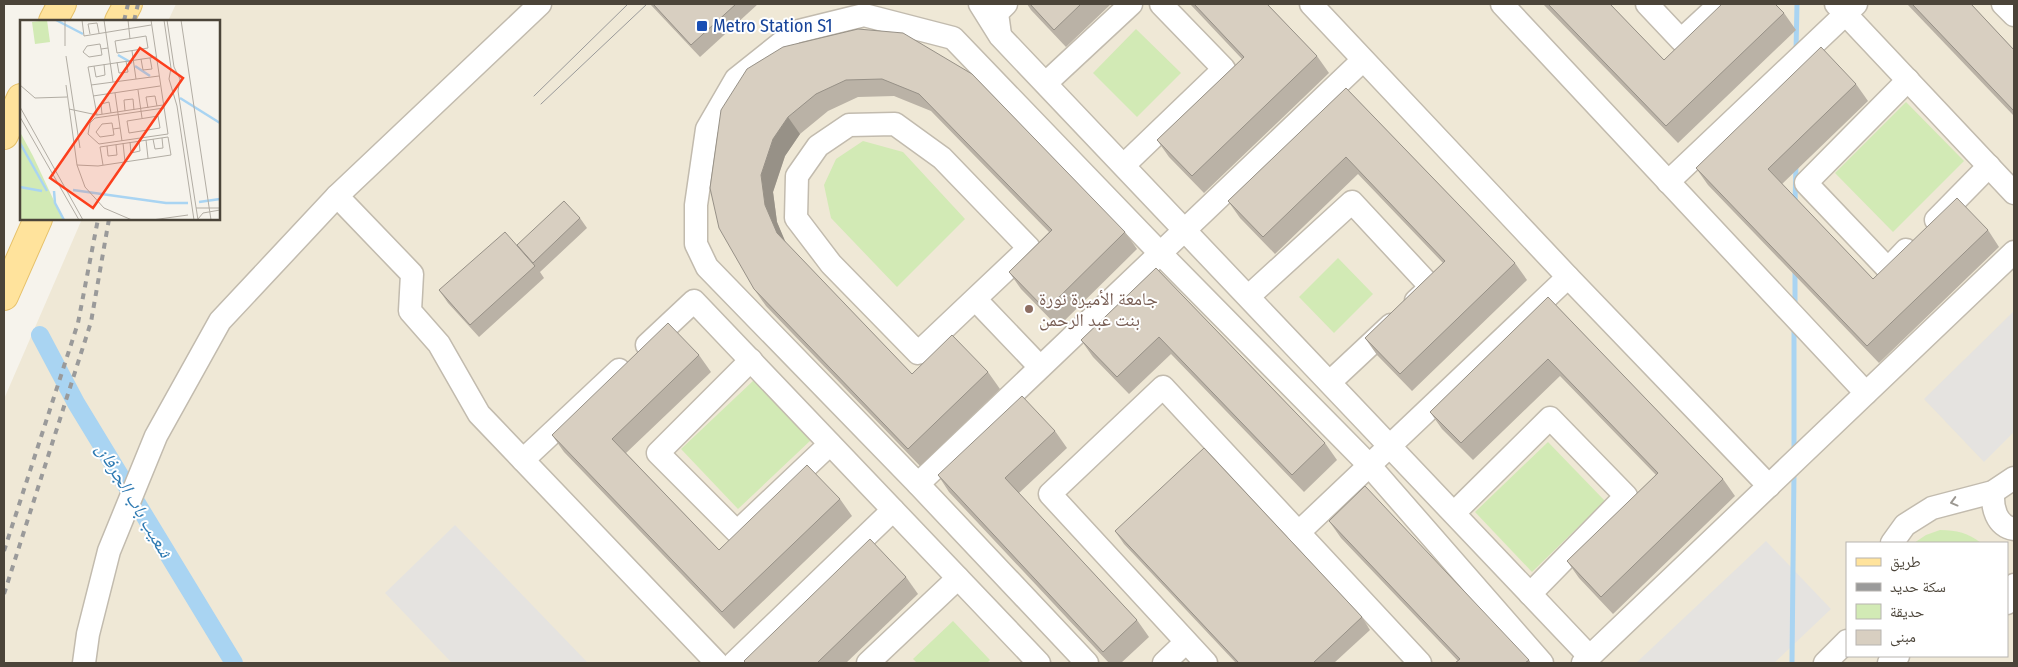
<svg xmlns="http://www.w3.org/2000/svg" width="2018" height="667" viewBox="0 0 2018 667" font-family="'Fira Sans Condensed','Noto Naskh Arabic',sans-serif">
<rect width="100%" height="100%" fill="#f6f3ec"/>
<!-- education -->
<path fill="#efe8d6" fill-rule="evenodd" d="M176 4H2014V663H4V399L82 219H219V21H168ZM1847 543H2007V656H1847Z"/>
<!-- green -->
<g fill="#d2eab5">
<polygon points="1136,29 1181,73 1137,117 1093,73"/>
<polygon points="1906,102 1964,161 1893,232 1835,173"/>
<polygon points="863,141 903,152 965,219 897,287 831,218 824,185 836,159"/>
<polygon points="1338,258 1373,294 1334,333 1299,297"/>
<polygon points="754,380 811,440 738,509 681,449"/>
<polygon points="1548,442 1605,501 1532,572 1475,512"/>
<path d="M1940 530C1957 530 1968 533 1981 543H1914L1926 535Z"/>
<polygon points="953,621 990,660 987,663 917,663 913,659"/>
</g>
<!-- parking -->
<g fill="#e5e3e0">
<polygon points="2014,311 2014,432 1984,462 1924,399"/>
<polygon points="455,525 588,663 452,663 385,593"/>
<polygon points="1766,541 1831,609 1774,663 1636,663"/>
</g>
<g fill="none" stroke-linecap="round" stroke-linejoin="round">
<!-- stream -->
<g stroke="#a9d4f2" stroke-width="5">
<polyline points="1796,51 1797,4"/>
<polyline points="1795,203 1796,164"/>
<polyline points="1795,306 1795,269"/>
<polyline points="1794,453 1794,327"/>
<polyline points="1792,663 1794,472"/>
</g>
<!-- canal -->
<polyline stroke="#a9d4f2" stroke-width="18" points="40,335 76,403 234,663"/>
<defs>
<g id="minor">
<polyline points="980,4 1000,36 1590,657"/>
<polyline points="1311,4 1568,277 1769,486"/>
<polyline points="1502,4 1866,393"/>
<polyline points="1647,4 1681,40 1720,4"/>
<polyline points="1836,4 2014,193"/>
<polyline points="2003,4 2014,15"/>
<polyline points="1000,35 997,13 1006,4"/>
<polyline points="1046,83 1131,4"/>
<polyline points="1124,165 1224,69 1161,4"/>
<polyline points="1668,182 1856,4"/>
<polyline points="337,196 412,274 410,311 439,344 479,414 717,663"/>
<polyline points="1936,220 1989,166"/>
<polyline points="1906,250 1888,269 1806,183 1908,80"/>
<polyline points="1249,296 1352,202 1431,287 1416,301"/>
<polyline points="975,299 918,353 831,264 796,218 797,176 818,146 849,125 895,124 942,158 1029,248 975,299 1040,367"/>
<polyline points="647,345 694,301 1039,663"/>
<polyline points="751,360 658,453 737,532 830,444"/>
<polyline points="1330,382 1391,325"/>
<polyline points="523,460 619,370"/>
<polyline points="918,484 1363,60"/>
<path d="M1993 492C1992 507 1996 526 2014 529"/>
<polyline points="1454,513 1550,418 1626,496 1530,594"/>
<polyline points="1298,533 1568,277"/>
<polyline points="1892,543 1905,525 1932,508 1993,492 2014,478"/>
<polyline points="2007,603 2014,585"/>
<polyline points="84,663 88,634 109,551 156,436 220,321 337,196 540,4"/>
<polyline points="734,663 893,510"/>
<polyline points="868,663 958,578"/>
<polyline points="1087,663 918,484 707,267 696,244 696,205 707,129 736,79 795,32 864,15 953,38 1160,253 1369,465 1542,663"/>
<polyline points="1164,663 1186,642"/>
<polyline points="1206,663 1050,494 1163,387 1420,663"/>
<polyline points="1583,663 2014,252"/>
<polyline points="1825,663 1847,641"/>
<polyline points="1889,663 1898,656"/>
</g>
<g id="major">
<polyline points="53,21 62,4"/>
<polyline points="119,21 128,4"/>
<polyline points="4,135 21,98"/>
<polyline points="4,296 38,219"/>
</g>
</defs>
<!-- minor casing -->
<use href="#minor" stroke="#c2bbae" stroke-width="25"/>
<!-- major casing -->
<use href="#major" stroke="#e6c16a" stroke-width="30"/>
<!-- minor -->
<use href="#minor" stroke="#fff" stroke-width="22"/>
<!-- major -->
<use href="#major" stroke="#ffe39c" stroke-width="28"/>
<!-- tram -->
<g stroke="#9a9a9a" stroke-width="1">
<polyline points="534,96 628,4"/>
<polyline points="541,104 647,4"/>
</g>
<!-- rail -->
<g stroke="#9a9a9a" stroke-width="4" stroke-dasharray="6 6" stroke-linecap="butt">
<polyline points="124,21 128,4"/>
<polyline points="134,21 138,4"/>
<polyline points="4,551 78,323 98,219"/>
<polyline points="4,594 91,322 109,219"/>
</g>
</g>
<!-- wall -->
<g fill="#bab2a6">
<polygon points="650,4 758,4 700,57"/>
<polygon points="1027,4 1111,4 1066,47 1031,10"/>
<polygon points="1190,4 1267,4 1317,56 1329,73 1204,193 1169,157 1157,140 1242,59"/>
<polygon points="1543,4 1610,4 1664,60 1784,13 1796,30 1678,143"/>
<polygon points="1907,4 1971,4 2014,50 2014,116"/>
<polygon points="858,29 1125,232 1137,249 1058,327 1021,289 1009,272 1049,232 931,111 894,96 858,97 828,111 800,134 785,156 773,192 777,222 785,242 912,374 988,372 1000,389 920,466 766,306 754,289 710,188"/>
<polygon points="1856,84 1868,101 1782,184 1873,279 1988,230 1999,247 1879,363 1708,185 1696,168"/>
<polygon points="1346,88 1515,263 1527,280 1412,391 1377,355 1365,338 1443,263 1358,174 1275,254 1240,218 1228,201"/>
<polygon points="580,218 587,228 540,272 544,278 479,337 448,303 439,290 517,245"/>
<polygon points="1156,268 1325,443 1337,460 1304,492 1171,354 1129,394 1093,357 1081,340"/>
<polygon points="1548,297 1723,479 1735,496 1613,614 1579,578 1567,561 1656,475 1560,376 1473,460 1442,429 1430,412"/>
<polygon points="699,355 711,372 626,453 719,550 840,499 852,516 734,629 564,452 552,435"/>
<polygon points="1055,431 1067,448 1019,493 1137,620 1149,637 1121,663 1109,663 949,492 938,475"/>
<polygon points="1329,521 1529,660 1531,663 1455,663 1458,661 1341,538"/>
<polygon points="1115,531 1362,617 1370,630 1334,663 1236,663 1124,544"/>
<polygon points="906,577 918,594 846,663 746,663 744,661"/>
</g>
<!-- shaded-wall -->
<polygon fill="#979187" points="788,117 800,134 785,156 773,192 777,222 789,250 777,233 765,205 761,175 773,139"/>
<!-- building -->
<g fill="#d8cfc1" stroke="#979187">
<polygon points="653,4 736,4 691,45"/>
<polygon points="1030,4 1081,4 1054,30"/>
<polygon points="1194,4 1267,4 1317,56 1192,176 1157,140 1244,57"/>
<polygon points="1548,4 1610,4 1664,60 1722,4 1775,4 1784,13 1666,126"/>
<polygon points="1912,4 1971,4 2014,50 2014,111"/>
<polygon points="858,29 903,33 972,74 1125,232 1046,310 1009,272 1052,230 919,94 882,79 846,80 816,94 788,117 773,139 761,175 765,205 777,233 912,374 952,335 988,372 908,449 754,289 719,228 710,188 721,110 747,69 783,47"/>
<polygon points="1821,47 1856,84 1768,169 1873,279 1957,198 1988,230 1867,346 1696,168"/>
<polygon points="1346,88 1515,263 1400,374 1365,338 1445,261 1346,157 1263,237 1228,201"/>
<polygon points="564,201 580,218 533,263 517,245"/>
<polygon points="505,232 535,266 470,325 439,290"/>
<polygon points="1156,268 1325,443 1292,475 1159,337 1117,377 1081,340"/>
<polygon points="1548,297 1723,479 1601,597 1567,561 1658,473 1548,359 1461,443 1430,412"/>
<polygon points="668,323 699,355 612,439 719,550 807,465 840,499 722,612 552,435"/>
<polygon points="1022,396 1055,431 1005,478 1137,620 1103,652 938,475"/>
<polygon points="1204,448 1362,617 1313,663 1239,663 1115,531"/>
<polygon points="1365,486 1529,660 1525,663 1455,663 1460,659 1329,521"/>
<polygon points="870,539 906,577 817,663 746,663 744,661"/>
</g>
<!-- one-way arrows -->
<defs><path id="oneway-chevron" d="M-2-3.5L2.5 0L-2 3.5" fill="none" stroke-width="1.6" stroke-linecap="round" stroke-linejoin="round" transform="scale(1.25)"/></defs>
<use stroke="#9c9892" href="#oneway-chevron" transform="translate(1954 502) rotate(165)"/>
<!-- markers -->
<rect fill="#1a4fb4" stroke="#fff" stroke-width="2" x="696" y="20" width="12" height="12" rx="2.5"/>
<circle fill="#8d6e63" stroke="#fff" stroke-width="2" cx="1029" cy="309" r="5"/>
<g text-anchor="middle" stroke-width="4" stroke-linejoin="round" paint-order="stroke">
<!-- transit labels -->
<g font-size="18" fill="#164399" stroke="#fff" text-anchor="start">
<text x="713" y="32">Metro Station S1</text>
</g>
<!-- education labels -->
<g font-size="18" fill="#785e54" stroke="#fff" text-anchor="start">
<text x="1039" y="305">جامعة الأميرة نورة<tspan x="1039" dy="21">بنت عبد الرحمن</tspan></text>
</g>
<!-- water labels -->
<g font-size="19" font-style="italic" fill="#2e7ab2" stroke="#fff">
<text transform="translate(135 500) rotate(59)" y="7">شعيب باب الجرفان</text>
</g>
</g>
<!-- overview -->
<g transform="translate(20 20)">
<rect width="200" height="200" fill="#f6f3ec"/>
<path d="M27 0 30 22 15 24 12 2ZM0 112 13 136 43 200H0Z" fill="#d2eab5"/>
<path fill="none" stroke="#a9d4f2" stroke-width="2.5" d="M36 0 63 14M98 35 112 43M115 46 130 56M160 78 200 103M0 123 27 171M0 167 22 171M53 170 146 183H168M34 171 35 183 44 200M179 182 200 179"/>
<path fill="none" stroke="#b2ada4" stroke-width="1" d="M62 0 64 16 131 5M84 0 93 62M108 0 110 19M131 0 148 114 79 124 68 114 70 103 75 98 144 88M144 0 151 48 149 59 157 86 174 200M147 0 154 47 160 59 158 71 178 200M161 0 191 200M70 14 68 4 77 3 79 13M126 16 128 28 97 33 95 21ZM45 26V0M81 29 82 35 69 37 63 32 67 26 80 24 81 29 88 28M112 31 116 59M46 36 60 128M121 39 123 50 132 49 130 38M97 42 99 53 108 52 106 41M74 46 76 57 85 55 84 44M0 65 15 78 47 77M46 65 57 145 65 167 84 188 112 200M71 65 139 56M118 70 122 98M95 73 102 121M73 76 140 66M0 87 63 200M128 88 126 77 135 76 137 86M49 89 77 95 143 85M105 91 104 80 113 79 114 90M82 94 81 84 89 82 91 93M77 95 68 47 136 37M138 96 140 108 109 113 107 101ZM0 97 59 200M93 109 94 115 80 117 76 112 82 104 92 103 93 109 100 108M133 119 135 129 143 128 142 118M126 120 128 138M110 122 111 133 120 131 119 121M103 123 105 142M87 126 88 136 97 135 96 125M57 145 78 146 151 135 148 117 80 127 83 145M176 188H200M178 199 183 193 200 190M132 200 168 195"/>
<path fill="#fc3f1d" fill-opacity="0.15" stroke="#fc3f1d" stroke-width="2.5" d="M120 28 163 58 73 188 30 158Z"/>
<rect width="200" height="200" fill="none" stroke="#4b4439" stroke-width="2.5"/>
</g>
<!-- border -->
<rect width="2018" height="667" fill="none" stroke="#4b4439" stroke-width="10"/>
<!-- legend -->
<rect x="1846" y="542" width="162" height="115" fill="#ffffff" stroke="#b7b4b0"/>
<rect x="1856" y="558" width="25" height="8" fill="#ffe39c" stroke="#b7b4b0"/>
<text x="1890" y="567" font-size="15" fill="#4b4439">طريق</text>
<rect x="1856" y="583" width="25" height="8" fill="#9a9a9a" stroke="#b7b4b0"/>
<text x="1890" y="592" font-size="15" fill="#4b4439">سكة حديد</text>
<rect x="1856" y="604" width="25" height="15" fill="#d2eab5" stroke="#b7b4b0"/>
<text x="1890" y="617" font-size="15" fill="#4b4439">حديقة</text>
<rect x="1856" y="630" width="25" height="15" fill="#d8cfc1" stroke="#b7b4b0"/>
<text x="1890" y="642" font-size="15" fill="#4b4439">مبنى</text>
</svg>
